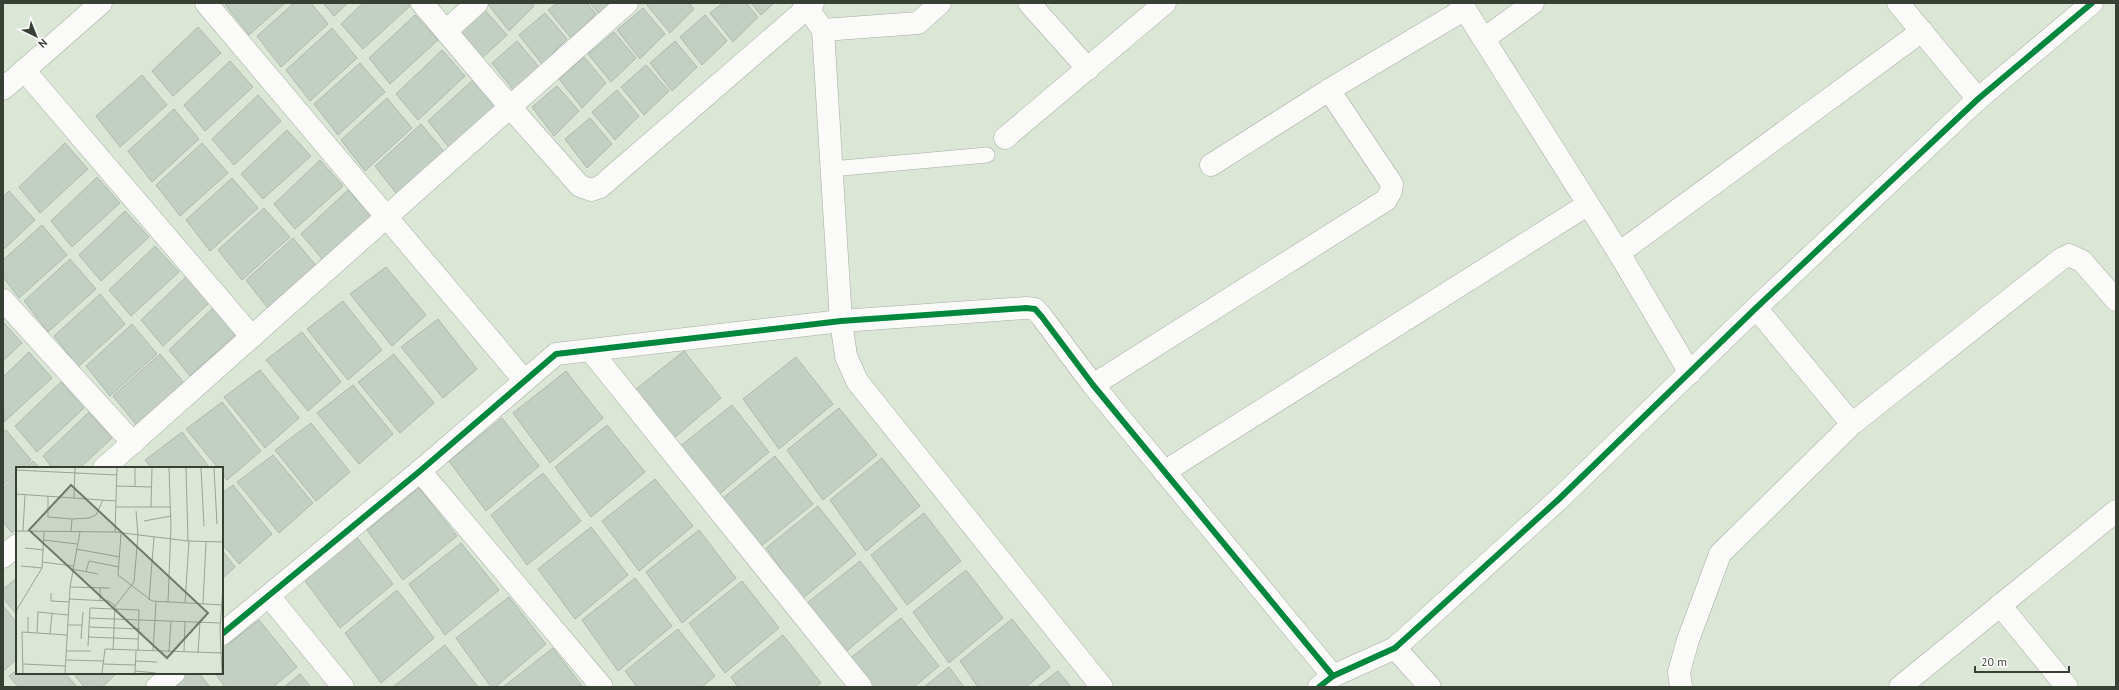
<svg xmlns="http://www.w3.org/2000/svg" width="2119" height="690" viewBox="0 0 2119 690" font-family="'PT Sans',sans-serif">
<rect width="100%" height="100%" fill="#dbe6d6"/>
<!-- building -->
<g fill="#c4cfc4" stroke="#afb9af">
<polygon points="226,3 285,3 249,35 225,4"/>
<polygon points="294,3 311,3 328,24 281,67 257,36"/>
<polygon points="323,3 348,3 334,16"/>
<polygon points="363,3 408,3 410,6 363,49 341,24"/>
<polygon points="487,3 531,3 534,6 509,31"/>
<polygon points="557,3 587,3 596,14 571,38 548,10"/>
<polygon points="590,3 611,3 600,15"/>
<polygon points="649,3 689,3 694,9 670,33 647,5"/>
<polygon points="723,3 746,3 758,17 733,42 710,13"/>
<polygon points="751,3 774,3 761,15"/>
<polygon points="643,8 665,34 640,59 617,30"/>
<polygon points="484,9 507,35 481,59 459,30"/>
<polygon points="545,13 567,39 542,64 519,35"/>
<polygon points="415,15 438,40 390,84 369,58"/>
<polygon points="705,15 727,41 702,65 680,37"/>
<polygon points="198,27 221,53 173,96 152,71"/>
<polygon points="332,28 357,58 310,101 286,70"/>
<polygon points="614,32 636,58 611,82 588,54"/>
<polygon points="517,41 539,67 514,91 492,63"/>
<polygon points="675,41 697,67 672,91 650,63"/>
<polygon points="442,50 465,76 418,120 396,94"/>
<polygon points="584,57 606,83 582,108 559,79"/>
<polygon points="230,61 253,87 205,131 184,105"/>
<polygon points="360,63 385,92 338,135 314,104"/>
<polygon points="646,65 669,91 644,115 621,87"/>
<polygon points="142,75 167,105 120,147 96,116"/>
<polygon points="474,79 500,108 452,151 428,121"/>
<polygon points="557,86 579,111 554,136 532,107"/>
<polygon points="617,90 639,116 615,140 592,112"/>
<polygon points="258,95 281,121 234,165 212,139"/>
<polygon points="387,98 412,128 365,171 341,140"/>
<polygon points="174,109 199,139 152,182 128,151"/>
<polygon points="590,118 612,144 587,168 565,139"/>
<polygon points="421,124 446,154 399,197 375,166"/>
<polygon points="287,130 311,156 263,199 241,174"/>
<polygon points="65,143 88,169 40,213 19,187"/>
<polygon points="202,143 228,173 180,216 156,185"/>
<polygon points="320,160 343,186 295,229 274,204"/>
<polygon points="97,177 120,203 72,247 51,221"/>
<polygon points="232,178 258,208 210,251 186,220"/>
<polygon points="348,190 371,216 323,260 301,234"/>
<polygon points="9,191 35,220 3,250 3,197"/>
<polygon points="264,208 290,237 242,280 218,250"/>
<polygon points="125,211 149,237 101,281 79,255"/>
<polygon points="42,225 67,255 19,298 3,277 3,260"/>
<polygon points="293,238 318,268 270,311 246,280"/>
<polygon points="155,246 179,272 131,316 109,290"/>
<polygon points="70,259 96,289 48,332 24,301"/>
<polygon points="386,267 426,315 392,346 350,294"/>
<polygon points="187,276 210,302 163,346 141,320"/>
<polygon points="100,294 125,324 78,367 54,336"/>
<polygon points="343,301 382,350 348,380 307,329"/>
<polygon points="215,306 238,332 190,376 169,350"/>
<polygon points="438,319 477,369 443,398 401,347"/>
<polygon points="3,322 22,343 3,361"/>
<polygon points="132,324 157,354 110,396 86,366"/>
<polygon points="302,332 341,382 308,411 266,360"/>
<polygon points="684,351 721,398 668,443 631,393"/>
<polygon points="29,352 52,378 4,422 3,377"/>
<polygon points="160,354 185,384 138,427 113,396"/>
<polygon points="394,354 434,403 400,433 358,382"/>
<polygon points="796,357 833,404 779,449 743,399"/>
<polygon points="260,370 299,418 265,448 224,397"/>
<polygon points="566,371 603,418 550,463 513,413"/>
<polygon points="61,382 84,408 37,452 15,426"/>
<polygon points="353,385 393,434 359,464 317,413"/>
<polygon points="222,402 261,451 227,480 222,473 222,468 218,468 186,429"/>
<polygon points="732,405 769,452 716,497 679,447"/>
<polygon points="839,408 877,455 823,500 787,450"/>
<polygon points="89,412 112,438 80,468 52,468 43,456"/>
<polygon points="502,418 539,466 486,511 449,461"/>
<polygon points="311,423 350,472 316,501 275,450"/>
<polygon points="607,425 645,472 591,517 555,467"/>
<polygon points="6,430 31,460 22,468 17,468 17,473 3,485 3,433"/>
<polygon points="182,432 210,468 152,468 145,460"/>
<polygon points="273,455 313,503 279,533 237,482"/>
<polygon points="775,456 813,504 759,548 723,498"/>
<polygon points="882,458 920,506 866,551 830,500"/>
<polygon points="33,461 40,468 25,468"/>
<polygon points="543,473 581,521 527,565 491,515"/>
<polygon points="17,475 17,528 12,533 3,522 3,488"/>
<polygon points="655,479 693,526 639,571 602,521"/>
<polygon points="233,485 272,534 239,564 222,544 222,493"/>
<polygon points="419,488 457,536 403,580 367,530"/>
<polygon points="818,506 856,554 802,599 766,548"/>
<polygon points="924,513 961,561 907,605 871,555"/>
<polygon points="591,527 628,575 575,619 538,569"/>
<polygon points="699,530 736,578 682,623 646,572"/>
<polygon points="356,536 393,584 340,628 303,578"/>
<polygon points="461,543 499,590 445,635 409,584"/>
<polygon points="222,550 235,567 222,579"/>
<polygon points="860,561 897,609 843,654 807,603"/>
<polygon points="966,570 1003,618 949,663 913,612"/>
<polygon points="17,578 17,615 3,598 3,589"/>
<polygon points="635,578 672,626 618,671 582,620"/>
<polygon points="742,581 779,628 725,673 689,623"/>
<polygon points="397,590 434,638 381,683 345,633"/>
<polygon points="509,597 546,644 495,687 491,687 456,638"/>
<polygon points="3,606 17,623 17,659 3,671"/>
<polygon points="901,618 939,666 914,687 868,687 848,660"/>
<polygon points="1012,619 1050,667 1026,687 978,687 960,661"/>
<polygon points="259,620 297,667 273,687 225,687 215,673 222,673 222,649"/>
<polygon points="678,629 715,676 702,687 637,687 625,671"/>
<polygon points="783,635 821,683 815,687 738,687 731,677"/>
<polygon points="445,645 478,687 393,687"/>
<polygon points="553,648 583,687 503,687"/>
<polygon points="949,667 964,687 924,687"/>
<polygon points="17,670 17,673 65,673 77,687 18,687 9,676"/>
<polygon points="1058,671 1071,687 1037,687"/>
<polygon points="73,673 117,673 102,687 84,687"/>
<polygon points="188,673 199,673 210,687 171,687"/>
<polygon points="300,674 311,687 284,687"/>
</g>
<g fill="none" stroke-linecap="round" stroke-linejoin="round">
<defs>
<polyline id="service" points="831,169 987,155"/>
<g id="minor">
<polyline points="206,3 524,380"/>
<polyline points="422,3 510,107 580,186 591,190 600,187 813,3"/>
<polyline points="804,3 823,30 841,321 846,356 857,381 1102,687"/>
<polyline points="1029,3 1088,69"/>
<polyline points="1461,3 1619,253 1690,373"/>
<polyline points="1898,3 1978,99"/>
<polyline points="823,30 918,23 940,3"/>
<polyline points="446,31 477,3"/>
<polyline points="1484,39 1533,3"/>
<polyline points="24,70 252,337"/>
<polyline points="3,89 101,3"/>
<polyline points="1005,138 1165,3"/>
<polyline points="1211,165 1329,90 1465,9"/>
<polyline points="1619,253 1922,31"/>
<polyline points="3,300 133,443"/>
<polyline points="1756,308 1852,424"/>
<polyline points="591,351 861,687"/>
<polyline points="1093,385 1386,200 1391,191 1392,184 1329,90"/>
<polyline points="104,468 627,3"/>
<polyline points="420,471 602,687"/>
<polyline points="1164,472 1587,205"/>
<polyline points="3,557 17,545"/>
<polyline points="269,596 343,687"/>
<polyline points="2000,605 2067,687"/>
<polyline points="222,634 420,471 556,354 841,321 1026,308 1035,309 1042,317 1093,385 1333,676"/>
<polyline points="1395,648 1430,687"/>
<polyline points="157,687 174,673"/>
<polyline points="1319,687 1333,676 1395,648 1559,499 1756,308 1978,99 2092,3"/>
<polyline points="1681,687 1679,672 1688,640 1720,554 1852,424 2061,259 2069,255 2082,261 2116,300"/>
<polyline points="1900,687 2116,511"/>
</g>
</defs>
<!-- service casing -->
<use href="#service" stroke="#a5ada1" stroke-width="16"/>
<!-- minor casing -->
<use href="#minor" stroke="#a5ada1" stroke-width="23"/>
<!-- service -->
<use href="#service" stroke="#fafbf9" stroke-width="15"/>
<!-- minor -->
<use href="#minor" stroke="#fafbf9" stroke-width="22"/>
<defs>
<g id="cycleway">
<polyline points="222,634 420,471 556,354 841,321 1026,308 1035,309 1042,317 1093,385 1333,676"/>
<polyline points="1319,687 1333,676 1395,648 1559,499 1756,308 1978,99 2092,3"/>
</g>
</defs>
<!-- cycleway casing -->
<use href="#cycleway" stroke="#fff" stroke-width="8"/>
<!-- cycleway -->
<use href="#cycleway" stroke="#00873e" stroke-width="6"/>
</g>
<!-- overview -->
<g transform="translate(16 467)">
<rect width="207" height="207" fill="#dbe6d6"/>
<path fill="none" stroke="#9aa395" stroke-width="1" d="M170 1 172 74M185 1 188 59M198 1 201 57M0 3 101 8M101 19 135 20M119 19V1M0 27 100 34M32 29V50L56 52 73 51 80 48 87 33M58 31 59 1M100 40H155M135 40 136 1M128 54 155 49M0 64 99 65 172 74 207 75M7 64 9 28M55 65 56 52M99 65 101 1M105 67 102 108 136 134 207 138M28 73 61 77M9 81 28 83M60 82 104 90M26 95 57 99M5 99 26 101M56 102 82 107M70 105 73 94 103 100M54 120 94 121M35 126V134L53 135M53 132 93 134 99 139M133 133 138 70M84 134V121M152 135 155 60 153 1M169 136 173 74M187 137 190 75M0 144 26 101 28 65M73 151 204 156M52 158H66M73 160 124 162M12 166V150M21 166 22 145 52 148M34 167 36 146M72 170 123 172M65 172 67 145M72 179 74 141 123 143 122 184M97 183 99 139 118 115 122 68 120 44M50 184H75M137 184 140 135M153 185 155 154M168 185 169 154M182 186 184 155M50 193 87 194M120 194 141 195M7 197 49 199M87 197 119 198M119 204 140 206M7 206 6 165 51 168M49 206 54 120 64 65M86 206 89 182 207 186M119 206 120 184M206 206 204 162 207 119"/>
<path fill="#71796d" fill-opacity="0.15" stroke="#71796d" stroke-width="2" d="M55 18 192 146 151 191 13 63Z"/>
<rect width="207" height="207" fill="none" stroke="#383f34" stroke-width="2"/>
</g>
<!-- border -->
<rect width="2119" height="690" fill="none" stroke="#383f34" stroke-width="8"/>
<!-- north arrow -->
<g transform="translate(36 36) rotate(137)" stroke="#ffffff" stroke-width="3" paint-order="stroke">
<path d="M0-3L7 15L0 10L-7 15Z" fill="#383f34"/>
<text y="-6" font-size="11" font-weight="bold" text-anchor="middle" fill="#383f34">N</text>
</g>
<!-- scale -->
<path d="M1975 666v6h94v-6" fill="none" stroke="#383f34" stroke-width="2"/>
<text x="1981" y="666" font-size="12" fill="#383f34" stroke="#ffffff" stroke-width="3" paint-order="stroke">20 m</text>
</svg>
